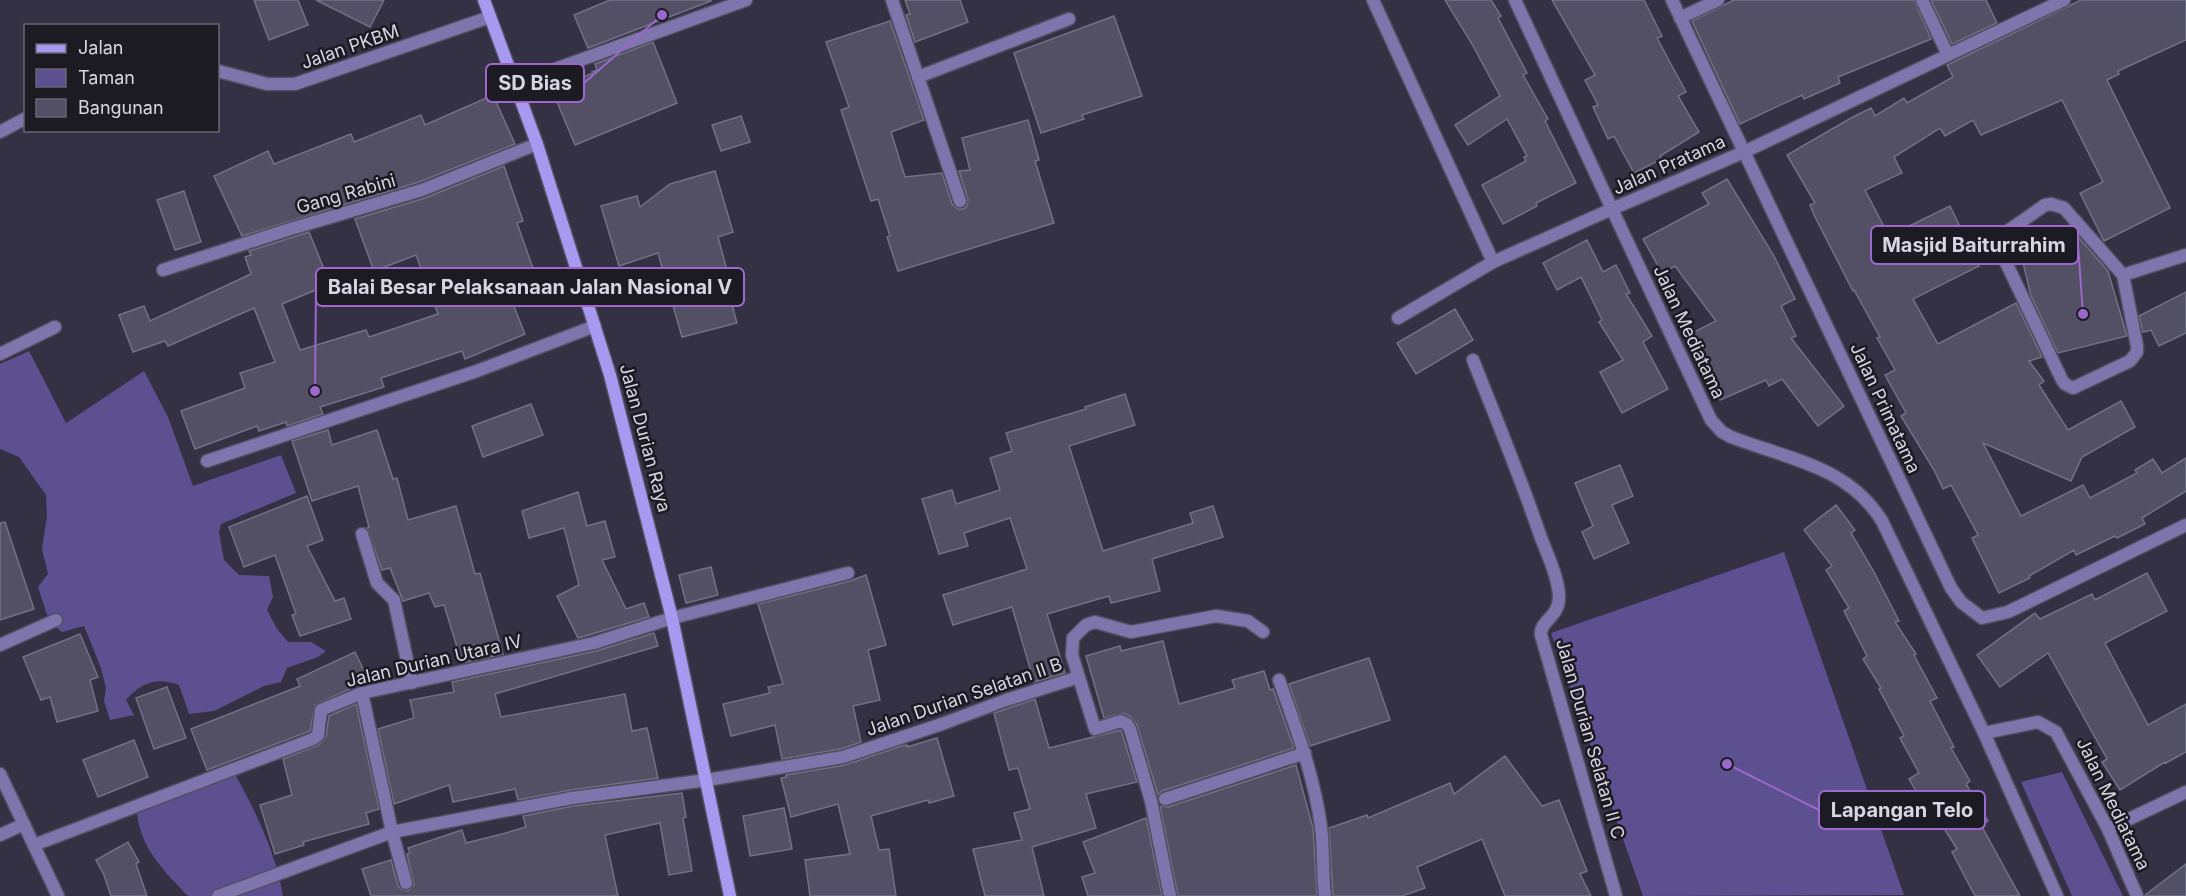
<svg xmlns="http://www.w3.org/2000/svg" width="2186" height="896" viewBox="0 0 2186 896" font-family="Inter,sans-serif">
<rect width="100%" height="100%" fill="#343144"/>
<!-- green -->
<g fill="#5c5091">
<path d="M29 351 66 423 144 371 168 417 193 486 281 455 296 493 221 524 219 532 224 560 239 575 269 576 273 597 267 610 277 629 288 642H311L326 651 318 657 287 668 281 682 264 686 214 711 189 714 179 685C156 677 142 682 126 700L134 715 110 720 104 701 106 688 101 668 84 626 62 632 49 621 38 587 48 574 42 549 47 516 46 495 19 457 0 449V364Z"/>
<polygon points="1784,552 1904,895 1643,896 1551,633"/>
<polygon points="2062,772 2123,896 2072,896 2021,782"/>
<path d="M235 774C256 812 276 853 283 896H188C165 872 141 849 137 814L204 783Z"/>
</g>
<!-- building -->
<g fill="#535065" stroke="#727086" stroke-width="1.5">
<polygon points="254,0 298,0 308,25 269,40"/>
<polygon points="316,0 384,0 370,27"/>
<polygon points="610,0 711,0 711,1 588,48 574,15"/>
<polygon points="905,0 960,0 968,22 915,42 906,15 910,14"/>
<polygon points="1445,0 1491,0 1501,16 1498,18 1527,73 1523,75 1548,119 1545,121 1576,183 1536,203 1537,206 1503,224 1482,185 1526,161 1524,157 1527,156 1507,119 1468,145 1455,125 1500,96 1472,44"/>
<polygon points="1552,0 1644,0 1662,36 1657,38 1686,92 1678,96 1699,132 1660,156 1662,159 1634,173 1614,136 1608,139 1593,107 1598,105 1585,80 1595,75"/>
<polygon points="1734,0 1914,0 1931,39 1838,77 1840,83 1804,99 1802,95 1740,124 1692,21"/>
<polygon points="1931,0 1986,0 1997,23 1952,44"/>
<polygon points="2081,0 2186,0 2186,40 2118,71 2119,74 2107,80 2170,208 2104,241 2080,193 2103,182 2062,100 1981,135 1973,120 1945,136 1940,128 1894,157 1902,173 1865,190 1889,236 1950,206 1979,266 1913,299 1938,344 2016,303 2042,357 2029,361 2044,381 2039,385 2068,430 2121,401 2135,427 2082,457 2071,481 1983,443 2021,516 2083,485 2090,498 2137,473 2135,470 2153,459 2162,473 2186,458 2186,491 2142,518 2145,524 2117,538 2115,536 2076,555 2074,550 2029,576 2030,578 1999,593 1972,538 1978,535 1951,485 1943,489 1934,470 1901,416 1906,413 1885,375 1895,370 1877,338 1880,337 1854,290 1853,291 1815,217 1810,205 1815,203 1787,155 1851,118 1871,108 1875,116 1904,98 1907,103 1953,77 1947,65"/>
<polygon points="1114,16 1142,96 1082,115 1084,119 1041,133 1014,53"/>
<polygon points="890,21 924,120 891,132 905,177 942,173 952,204 958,209 963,209 967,206 968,199 959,171 970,170 962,138 1028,120 1039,160 1035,161 1054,223 898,271 887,237 890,236 878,199 871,201 841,110 849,107 826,42"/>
<polygon points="653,42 677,103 575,145 552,90 593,73 592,72 597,70 595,64"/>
<polygon points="493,95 515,144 419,182 242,236 214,176 268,151 274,164 351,134 354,142 421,115 425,125"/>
<polygon points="741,116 750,142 721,151 712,125"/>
<polygon points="504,166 523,221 517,223 535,274 505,284 525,334 465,359 462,351 381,378 384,387 320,407 323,414 287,426 286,422 259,431 257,426 195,449 181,411 245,388 240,373 275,362 254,308 168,346 165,341 133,352 119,315 144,306 150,321 251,274 245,257 251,255 249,251 309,232 330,284 282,304 300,350 366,330 369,337 438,314 416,255 374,271 355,219 425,198"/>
<polygon points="715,171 733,232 718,237 728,274 724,275 737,323 682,337 658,253 619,266 601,206 637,196 640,207 670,184"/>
<polygon points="1727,179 1774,256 1795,299 1781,306 1796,336 1791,338 1844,406 1818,426 1782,379 1769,386 1766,380 1720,400 1690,334 1716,321 1675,266 1662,273 1643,239 1709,204 1702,193"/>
<polygon points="184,191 201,242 175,250 157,200"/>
<polygon points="2074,232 2108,271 2127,336 2058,353 2031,296 2019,246"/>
<polygon points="1587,240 1603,272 1616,265 1630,293 1626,294 1652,336 1643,342 1668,389 1622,413 1600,372 1623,360 1599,322 1602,320 1581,277 1557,290 1543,263"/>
<polygon points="2186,292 2186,333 2159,346 2151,330 2143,332 2139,316"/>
<polygon points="1455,309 1473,340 1416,374 1397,343"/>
<polygon points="1125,394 1135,425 1069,446 1103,551 1193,523 1190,513 1213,506 1223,537 1152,559 1160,591 1111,603 1109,596 1047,614 1065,673 1034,682 1012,607 953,625 943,595 1027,569 1010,518 964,533 968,546 939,554 922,499 952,490 956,504 1000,490 990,458 1012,451 1006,433 1086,409 1085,407"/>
<polygon points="531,404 543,435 483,457 472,426"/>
<polygon points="328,430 332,445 377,430 393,479 397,478 408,520 456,506 475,574 480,573 503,654 462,663 444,605 435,607 429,593 403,601 390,568 382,570 367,528 369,527 358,486 312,501 292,441"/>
<polygon points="1620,465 1633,496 1612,505 1629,543 1594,559 1582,532 1593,526 1575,483"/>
<polygon points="578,492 587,526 605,521 615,557 602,560 626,609 644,603 649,617 578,638 557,596 579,585 564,528 529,538 522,511"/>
<polygon points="307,496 323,540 307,546 335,601 344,598 351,619 300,636 292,615 296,614 275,555 244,567 229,527"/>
<polygon points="1836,505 1855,530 1851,533 1874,572 1899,621 1895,622 1916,654 1914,655 1937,698 1930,701 1954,747 1951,748 1970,781 1966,784 1988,821 1981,825 2020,896 1975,896 1952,852 1957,849 1932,809 1928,812 1909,779 1919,773 1900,738 1904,736 1879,689 1881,688 1863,659 1867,656 1844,611 1849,608 1826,570 1832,566 1804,530"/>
<polygon points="5,522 34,609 0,620 0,523"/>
<polygon points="711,567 718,595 686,603 679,575"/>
<polygon points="2147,573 2167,611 2105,643 2148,725 2186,704 2186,752 2166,763 2165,762 2120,790 2102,762 2107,759 2048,653 2000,687 1977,655 2035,613 2040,619 2092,594 2095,600"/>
<polygon points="866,575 886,645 868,650 880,700 853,706 861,742 841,749 782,759 775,725 731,736 723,704 770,693 768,687 783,684 758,604 850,581"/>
<polygon points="654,633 658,646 495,694 501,717 625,694 632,731 647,728 658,778 571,790 518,800 515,789 453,802 449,785 394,804 378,729 414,718 410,700 454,692 452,682 596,651"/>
<polygon points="80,634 98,677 90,680 98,711 57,722 50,697 41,700 23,657"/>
<polygon points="1163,641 1179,704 1235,688 1232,680 1264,671 1270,690 1273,689 1294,748 1162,791 1158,795 1137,725 1131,717 1124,713 1104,718 1086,656 1120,646 1121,651"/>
<polygon points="355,652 368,679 351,686 352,688 315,705 310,731 207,770 191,729 300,686 297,679"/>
<polygon points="1369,658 1390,720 1310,746 1289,684"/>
<polygon points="167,687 186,738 154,749 136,698"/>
<polygon points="1035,699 1049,748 1121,730 1137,782 1086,794 1096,828 1032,847 1044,896 985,896 973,849 1022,840 1014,813 1030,809 1018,768 1009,770 994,713"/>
<polygon points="356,704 379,809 366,813 369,824 303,842 304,845 275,854 260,805 292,795 283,759 318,745 326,737 329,716"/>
<polygon points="937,738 954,796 929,803 928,800 871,816 879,850 889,849 896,896 810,896 805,860 850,854 838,804 791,817 781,778 786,777 786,775 845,765 901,746 907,745 907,747"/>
<polygon points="134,740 148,777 98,797 83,760"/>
<polygon points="1505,756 1542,806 1559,800 1587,871 1580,874 1591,896 1505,896 1482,839 1417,867 1425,888 1402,896 1333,896 1329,828 1367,815 1368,818 1450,783 1454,794"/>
<polygon points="1296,765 1313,828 1317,896 1178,896 1160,806 1168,807"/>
<polygon points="682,793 686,817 683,818 692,871 669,875 660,823 605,835 618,896 371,896 362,869 391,860 398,886 401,889 408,891 414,885 407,854 410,853 408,848 462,830 466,843 502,834 526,827 523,816 573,806"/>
<polygon points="784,808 792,849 750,856 743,816"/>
<polygon points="1146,818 1162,896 1088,896 1082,877 1095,873 1083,842"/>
<polygon points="128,842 139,862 136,864 147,896 111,896 104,875 96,860"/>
<polygon points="2186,864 2186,896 2145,896 2145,895"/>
</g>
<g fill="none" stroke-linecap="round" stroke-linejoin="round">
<defs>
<g id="lane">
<polyline points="218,71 267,84 295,84 490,17"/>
<polyline points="0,132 26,118"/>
<polyline points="207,461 477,371 595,326"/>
</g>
<g id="street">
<polyline points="892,0 960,201"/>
<polyline points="1373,0 1493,262"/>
<polyline points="1515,0 1612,209 1744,152 2064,0"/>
<polyline points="1672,0 1951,588 1961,602 1982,618 2008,612 2186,525"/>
<polyline points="1922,0 1948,55"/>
<polyline points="1680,18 1718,0"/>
<polyline points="918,77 1069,19"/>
<polyline points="514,84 746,0"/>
<polygon points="2051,204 2064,208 2123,275 2137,346 2137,352 2130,361 2073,388 2065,384 2062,380 2001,252 2002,237 2005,233 2045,205"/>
<polyline points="163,270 287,230 422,190 537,144"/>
<polyline points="2123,275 2186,255"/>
<path d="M1398 318 1493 262 1612 209 1711 420 1722 432 1731 437C1788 459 1848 466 1882 521L1984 733 2057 896"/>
<polyline points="0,354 55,327"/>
<path d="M1473 360C1496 418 1520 476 1540 535 1547 554 1558 576 1559 596 1560 617 1539 621 1541 635L1616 896"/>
<polyline points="362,534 377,583 394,600 412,683"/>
<polyline points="0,645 56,620"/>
<path d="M1279 680C1296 728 1314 775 1321 827 1324 849 1322 873 1325 896"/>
<polyline points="1984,733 2038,722 2056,732 2108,829 2137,896"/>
<polyline points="0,774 58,896"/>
<polyline points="1165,799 1305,753"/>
<polyline points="2108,829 2186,792"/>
<polyline points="0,835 24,824"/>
<polyline points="34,845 313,739 318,735 321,710 362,693 594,643 672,618 848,573"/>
<polyline points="406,883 392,832 572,798 707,780 843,757 942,724 1006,700 1079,677"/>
<polyline points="218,896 392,832 362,693"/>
<polyline points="1170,896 1151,801 1130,729 1127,724 1121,721 1095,729 1072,655 1073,638 1086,625 1095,622 1131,632 1216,616 1248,621 1263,632"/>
</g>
<polyline id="secondary" points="484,0 537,144 610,375 672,618 730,896"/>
</defs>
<!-- lane casing -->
<use href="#lane" stroke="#524f61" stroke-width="15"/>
<!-- street casing -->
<use href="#street" stroke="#524f61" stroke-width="15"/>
<!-- secondary casing -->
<use href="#secondary" stroke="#524f61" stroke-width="15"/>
<!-- lane -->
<use href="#lane" stroke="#7d75ac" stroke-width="12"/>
<!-- street -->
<use href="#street" stroke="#7d75ac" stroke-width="12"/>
<!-- secondary -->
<use href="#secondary" stroke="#a798f0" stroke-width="12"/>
</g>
<g text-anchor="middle" stroke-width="5" stroke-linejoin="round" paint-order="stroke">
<!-- street labels -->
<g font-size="18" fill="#d8d6e3" stroke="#1c1a23">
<text transform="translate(350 47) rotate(-19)" y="6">Jalan PKBM</text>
<text transform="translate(1669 165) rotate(-24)" y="6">Jalan Pratama</text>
<text transform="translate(346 194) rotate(-16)" y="6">Gang Rabini</text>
<text transform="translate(1689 332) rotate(65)" y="6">Jalan Mediatama</text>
<text transform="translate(1885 408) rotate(65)" y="6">Jalan Primatama</text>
<text transform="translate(645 438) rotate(75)" y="6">Jalan Durian Raya</text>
<text transform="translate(434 661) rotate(-13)" y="6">Jalan Durian Utara IV</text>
<text transform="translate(964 697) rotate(-19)" y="6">Jalan Durian Selatan II B</text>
<text transform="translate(1590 739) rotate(74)" y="6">Jalan Durian Selatan II C</text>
<text transform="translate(2113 804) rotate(64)" y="6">Jalan Mediatama</text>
</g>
</g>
<!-- callouts -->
<path fill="none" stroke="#9c68cc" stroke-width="2" d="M662 15L584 83M2083 314L2078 245M315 391L316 287M1727 764L1819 810"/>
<g fill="#9c68cc" stroke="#1c1a23" stroke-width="2">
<circle cx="662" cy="15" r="6"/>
<circle cx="2083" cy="314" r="6"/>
<circle cx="315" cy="391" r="6"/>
<circle cx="1727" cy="764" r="6"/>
</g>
<g fill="#1c1a23" stroke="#9c68cc" stroke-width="2">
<rect x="486" y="64" width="98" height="38" rx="6"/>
<rect x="1871" y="226" width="207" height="38" rx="6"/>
<rect x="316" y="268" width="428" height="38" rx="6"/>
<rect x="1819" y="791" width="166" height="38" rx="6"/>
</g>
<g font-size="20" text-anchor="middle" font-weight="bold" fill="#d8d6e3">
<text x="535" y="90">SD Bias</text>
<text x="1974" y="252">Masjid Baiturrahim</text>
<text x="530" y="294">Balai Besar Pelaksanaan Jalan Nasional V</text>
<text x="1902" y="817">Lapangan Telo</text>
</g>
<!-- legend -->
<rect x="24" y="24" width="195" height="108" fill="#1c1a23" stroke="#676570" stroke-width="1.5"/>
<rect x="36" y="44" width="30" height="9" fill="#a798f0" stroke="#676570" stroke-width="1.5"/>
<text x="78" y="54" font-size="18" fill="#d8d6e3">Jalan</text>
<rect x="36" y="69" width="30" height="18" fill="#5c5091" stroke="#676570" stroke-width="1.5"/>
<text x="78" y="84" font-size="18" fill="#d8d6e3">Taman</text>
<rect x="36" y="99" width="30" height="18" fill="#535065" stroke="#676570" stroke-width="1.5"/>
<text x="78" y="114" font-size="18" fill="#d8d6e3">Bangunan</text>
</svg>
